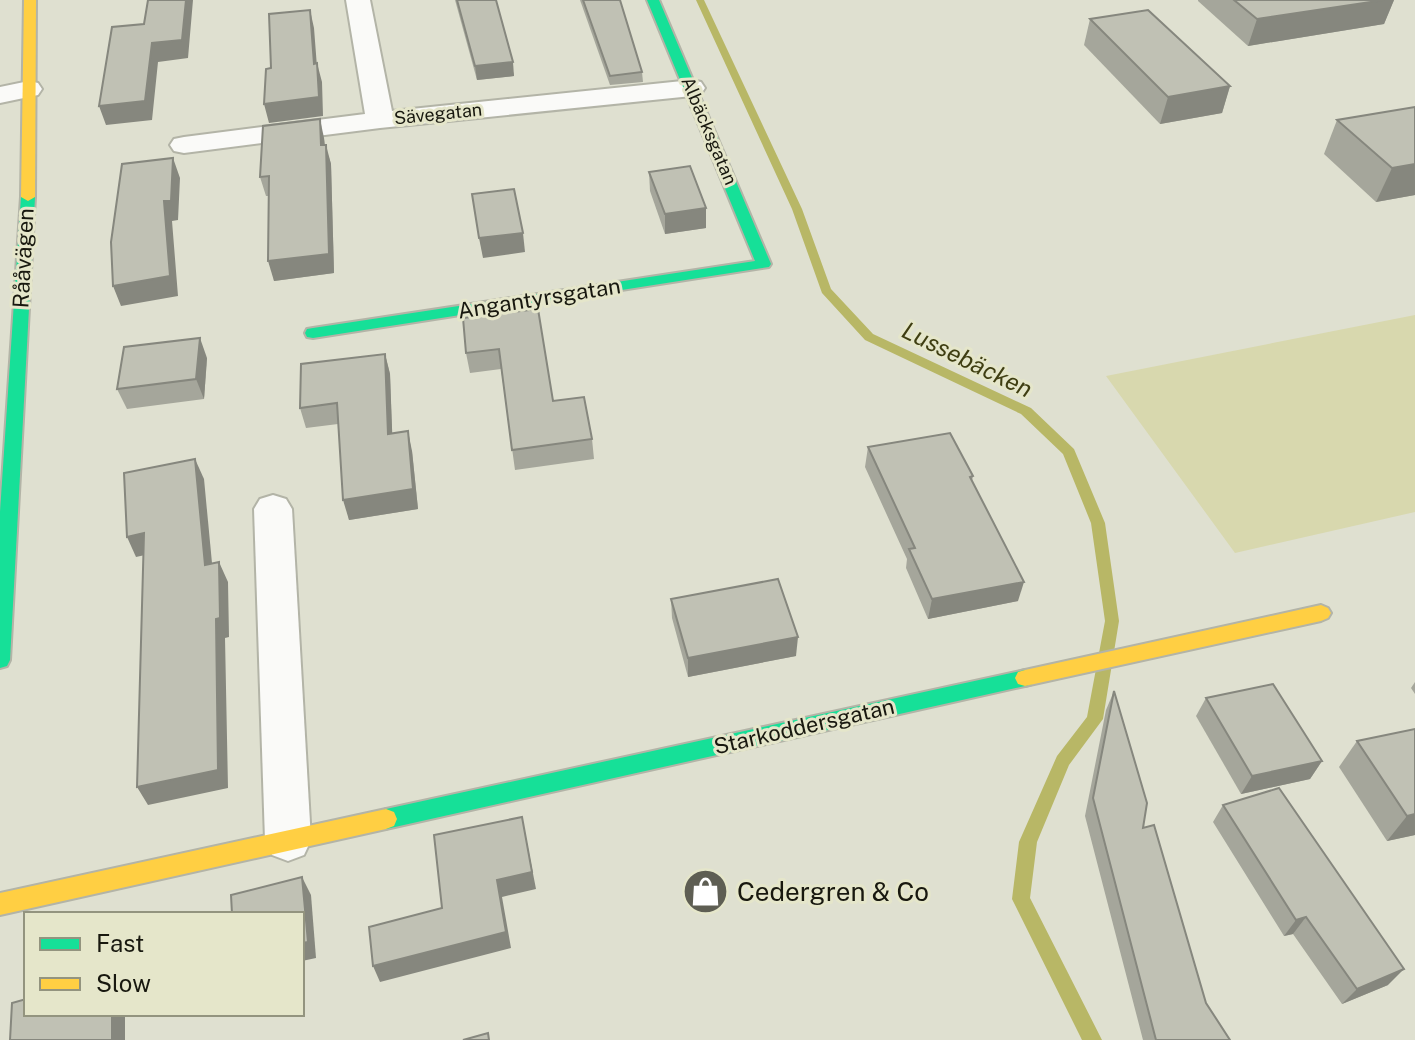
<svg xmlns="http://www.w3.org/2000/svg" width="1415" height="1040" viewBox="0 0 1415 1040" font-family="'Public Sans',sans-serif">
<rect width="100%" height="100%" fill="#dfe0d0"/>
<!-- green -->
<polygon fill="#d8d8ae" points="1415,315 1415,512 1235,553 1106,376"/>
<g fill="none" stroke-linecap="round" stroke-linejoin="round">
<!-- stream -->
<polygon fill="#b8b766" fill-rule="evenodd" points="696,0 704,0 802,209 831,289 873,334 1031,408 1074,449 1105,523 1119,621 1103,719 1069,765 1037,842 1030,898 1102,1040 1082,1040 1012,899 1019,842 1057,756 1087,717 1105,621 1091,523 1063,454 1021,414 865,340 822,293 792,209"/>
<defs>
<g id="street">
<polygon points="346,0 370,0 392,111 692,80 701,82 705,88 701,94 692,96 380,128 184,153 174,151 170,145 174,139 184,137 365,114"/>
<polygon points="29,81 38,83 42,89 38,95 0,103 0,87"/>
<polygon points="273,495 286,499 292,509 311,840 304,855 288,861 272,855 265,840 254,509 260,499"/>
</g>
<g id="fast">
<polygon points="647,0 659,0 771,264 769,267 313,338 307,337 305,333 307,329 313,328 755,261"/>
<polygon points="28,193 35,197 10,660 7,666 0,668 0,512 21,197"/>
<polygon points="1025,670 1032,672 1035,678 1032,684 1025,686 386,829 378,826 375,819 378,812 386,809"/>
</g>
<g id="slow">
<polygon points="24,0 36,0 35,197 28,201 21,197"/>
<polygon points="1321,605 1328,608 1331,613 1328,618 1321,621 1025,686 1018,684 1015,678 1018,672 1025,670"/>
<polygon points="386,809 394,812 397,819 394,826 386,829 0,915 0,893"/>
</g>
</defs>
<!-- street casing -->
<use href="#street" stroke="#b3b4a7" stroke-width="4"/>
<!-- fast casing -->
<use href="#fast" stroke="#b3b4a7" stroke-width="4"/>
<!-- slow casing -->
<use href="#slow" stroke="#b3b4a7" stroke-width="4"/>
<!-- street -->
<use href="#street" fill="#fafaf8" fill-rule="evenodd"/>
<!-- fast -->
<use href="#fast" fill="#16e098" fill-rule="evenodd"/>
<!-- slow -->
<use href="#slow" fill="#ffcf43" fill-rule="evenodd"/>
</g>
<!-- wall -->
<g fill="#a5a69b">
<polygon points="455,0 496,0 514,76 477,80"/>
<polygon points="580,0 620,0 642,72 643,82 610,85"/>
<polygon points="1198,0 1394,0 1384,24 1248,46 1198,1"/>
<polygon points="1090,19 1230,86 1222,113 1160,124 1084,45"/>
<polygon points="1415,107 1415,195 1376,202 1324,154 1337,120"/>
<polygon points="324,138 325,145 331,164 334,273 274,281 269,196 266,196 260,177"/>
<polygon points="649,172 706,228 665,234 650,191"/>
<polygon points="538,309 553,401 592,439 594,459 515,470 501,369 470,373 466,353"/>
<polygon points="385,354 390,374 392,433 412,451 418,509 349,520 338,424 306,428 300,408"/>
<polygon points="207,358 204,399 127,409 117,389"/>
<polygon points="868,447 973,476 972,481 1018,601 928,619 906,568 907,559 865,467"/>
<polygon points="671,599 796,656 688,677 672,618"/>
<polygon points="1415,682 1415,694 1411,688"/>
<polygon points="1114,691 1143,828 1206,1003 1230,1040 1143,1040 1085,816 1106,710"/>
<polygon points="1206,698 1322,761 1310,779 1241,794 1196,716"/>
<polygon points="1415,729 1415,835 1387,841 1339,767 1357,741"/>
<polygon points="1223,805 1388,985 1342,1004 1293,934 1284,936 1213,822"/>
</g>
<!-- shaded-wall -->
<g fill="#86877e">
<polygon points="186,0 193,0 188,58 158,62 152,120 106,125 99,106"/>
<polygon points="1384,0 1394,0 1384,24 1248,46 1257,19"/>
<polygon points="310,10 314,28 318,80 317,63 322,82 323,116 269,123 264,104 314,64"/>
<polygon points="513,62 514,76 477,80 475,66"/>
<polygon points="1230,86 1222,113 1160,124 1168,97"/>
<polygon points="320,119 324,138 326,165 321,145"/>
<polygon points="326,145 331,164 334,273 274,281 268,261"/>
<polygon points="173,158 180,178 178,220 172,221 178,296 121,306 113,286 164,201"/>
<polygon points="1415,164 1415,195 1376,202 1392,168"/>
<polygon points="706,208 706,228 665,234 665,214"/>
<polygon points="523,233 525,252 483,258 479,238"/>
<polygon points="200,338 207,358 204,399 196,379"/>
<polygon points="385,354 390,374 393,454 388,434"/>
<polygon points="408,431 412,451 418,509 349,520 343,500"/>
<polygon points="195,459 204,479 214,584 205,565"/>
<polygon points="144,533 154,553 136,557 127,537"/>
<polygon points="219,562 228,582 229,637 225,638 228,788 148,805 137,787 216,619"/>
<polygon points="1024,582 1018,601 928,619 932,599"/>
<polygon points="798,637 796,656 688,677 688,658"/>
<polygon points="1322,761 1310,779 1241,794 1252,776"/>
<polygon points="1415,814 1415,835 1387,841 1407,816"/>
<polygon points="522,817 536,889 502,897 511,948 380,982 373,966 497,880"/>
<polygon points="302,877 311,895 316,958 302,961"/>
<polygon points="1306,917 1293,934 1284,936 1296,920"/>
<polygon points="1404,969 1388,985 1342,1004 1357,989"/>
<rect x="112" y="1014" width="13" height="26"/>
</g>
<!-- building -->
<g fill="#c0c1b4" stroke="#86877e" stroke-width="2">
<polygon points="148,0 186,0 182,40 152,43 145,101 99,106 112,27 144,24"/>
<polygon points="457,0 496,0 513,62 475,66"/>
<polygon points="583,0 620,0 642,72 610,76"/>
<polygon points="1234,0 1384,0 1257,19"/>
<polygon points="310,10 314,64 317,63 319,97 264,104 266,69 271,68 269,14"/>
<polygon points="1148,10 1230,86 1168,97 1090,19"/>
<polygon points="1415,107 1415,164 1392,168 1337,120"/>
<polygon points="320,119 321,145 326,145 329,254 268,261 269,176 260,177 263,126"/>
<polygon points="173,158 171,201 164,201 170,276 113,286 111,242 122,164"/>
<polygon points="690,166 706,208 665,214 649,172"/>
<polygon points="514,189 523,233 479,238 472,194"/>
<polygon points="538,309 553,401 584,397 592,439 512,450 499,349 466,353 463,318"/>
<polygon points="200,338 196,379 117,389 124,347"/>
<polygon points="385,354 388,434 408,431 413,489 343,500 337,403 300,408 301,364"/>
<polygon points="950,433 973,476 970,477 1024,582 932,599 909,549 915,548 868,447"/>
<polygon points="195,459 205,565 219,562 220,618 216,619 218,770 137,787 144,533 127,537 124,473"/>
<polygon points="778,579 798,637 688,658 671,599"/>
<polygon points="1273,684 1322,761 1252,776 1206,698"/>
<polygon points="1114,691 1147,803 1143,828 1154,825 1206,1003 1230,1040 1156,1040 1093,798"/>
<polygon points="1415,729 1415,814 1407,816 1357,741"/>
<polygon points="1279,788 1404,969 1357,989 1306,917 1296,920 1223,805"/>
<polygon points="522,817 532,872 497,880 506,932 373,966 369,927 442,908 434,835"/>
<polygon points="302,877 308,942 302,943 302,914 232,914 231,895"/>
<polygon points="26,999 26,1014 112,1014 112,1040 10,1040 12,1003"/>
<polygon points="488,1033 489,1040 463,1040"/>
</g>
<!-- icons -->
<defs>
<symbol id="shop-disc" viewBox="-11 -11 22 22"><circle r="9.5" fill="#5e5e53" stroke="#e5e6ca"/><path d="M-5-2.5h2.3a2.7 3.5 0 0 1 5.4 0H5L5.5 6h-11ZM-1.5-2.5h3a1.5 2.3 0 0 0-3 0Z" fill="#fff"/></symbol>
</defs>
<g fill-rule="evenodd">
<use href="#shop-disc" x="680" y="866" width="51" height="51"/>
</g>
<g text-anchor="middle" stroke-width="6" stroke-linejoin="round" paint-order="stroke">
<!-- far-street labels -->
<g font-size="18" fill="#18180f" stroke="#e5e6ca">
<text transform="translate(438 114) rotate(-6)" y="6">Sävegatan</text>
<text transform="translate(709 131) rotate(67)" y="6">Albäcksgatan</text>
</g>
<!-- street labels -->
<g font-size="22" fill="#18180f" stroke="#e5e6ca">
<text transform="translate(23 258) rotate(-87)" y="8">Rååvägen</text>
<text transform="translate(539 298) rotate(-9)" y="8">Angantyrsgatan</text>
<text transform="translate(804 726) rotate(-13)" y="8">Starkoddersgatan</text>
</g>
<!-- water labels -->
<g font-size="24" font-style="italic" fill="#3f3e12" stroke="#e5e6ca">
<text transform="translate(967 360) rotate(26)" y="8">Lussebäcken</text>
</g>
<!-- near-poi labels -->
<g font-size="26" fill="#18180f" stroke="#e5e6ca" text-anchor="start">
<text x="737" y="901">Cedergren &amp; Co</text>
</g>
</g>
<!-- legend -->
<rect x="24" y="912" width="280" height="104" fill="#e5e6ca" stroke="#93947f" stroke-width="2"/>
<rect x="40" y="938" width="40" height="12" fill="#16e098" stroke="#93947f" stroke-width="2"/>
<text x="96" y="952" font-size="24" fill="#18180f">Fast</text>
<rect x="40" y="978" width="40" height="12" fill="#ffcf43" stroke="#93947f" stroke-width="2"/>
<text x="96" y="992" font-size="24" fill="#18180f">Slow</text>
</svg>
